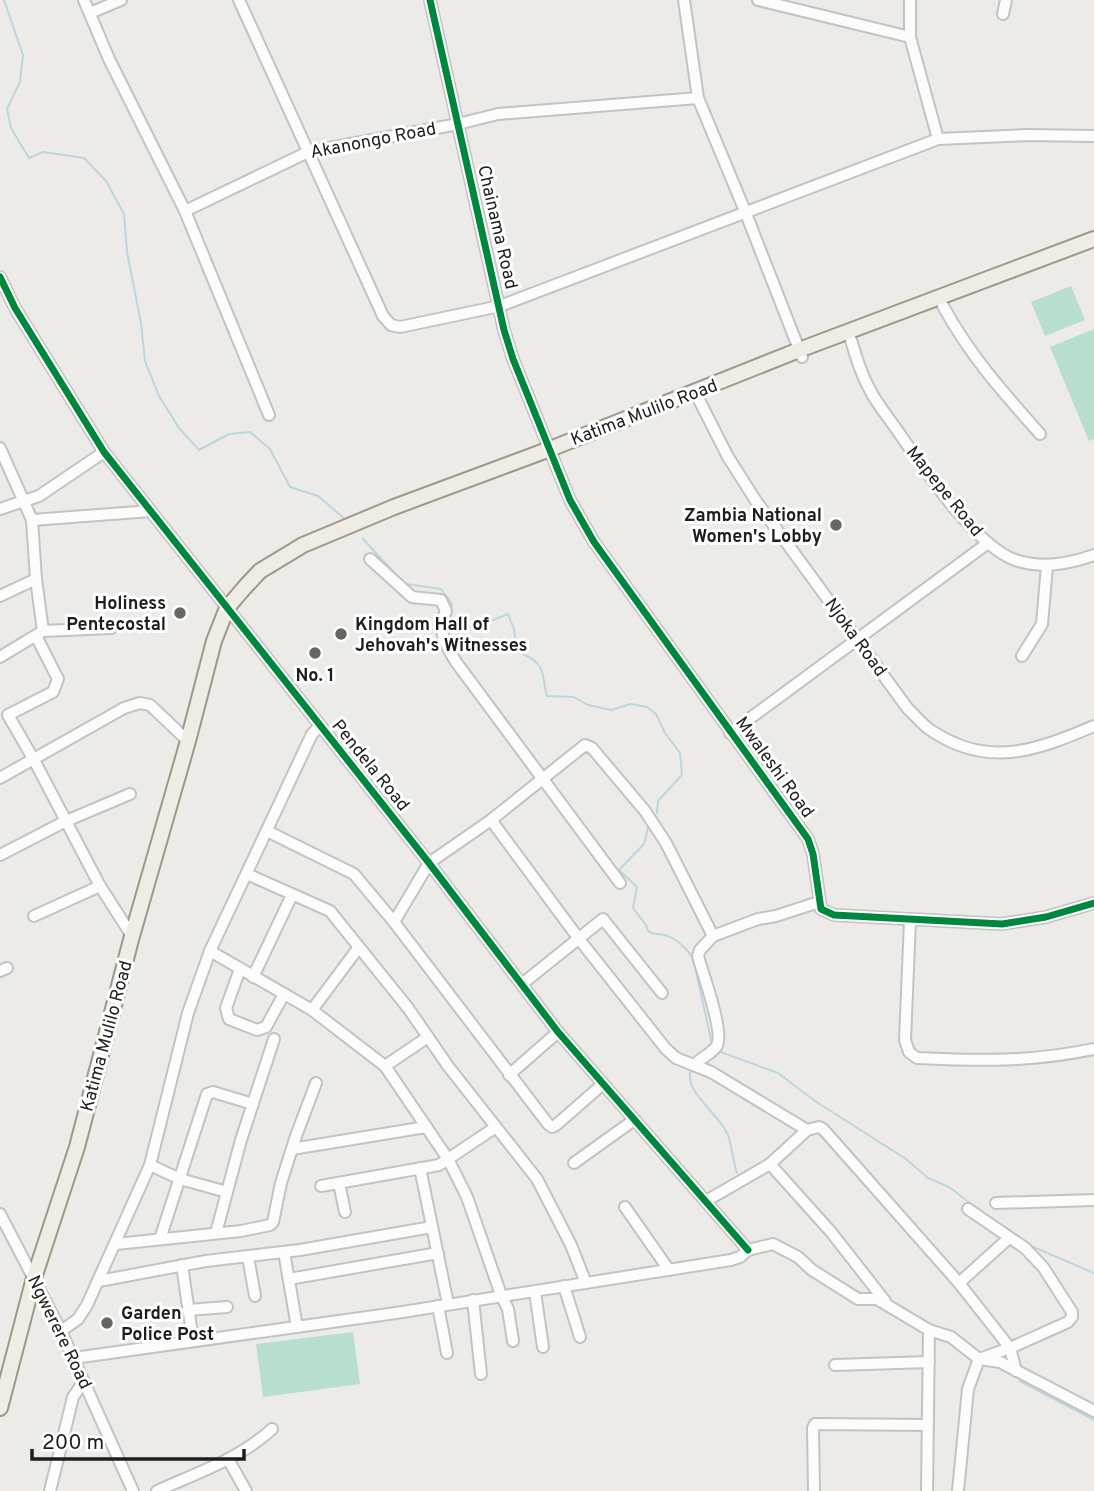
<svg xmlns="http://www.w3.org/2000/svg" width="1094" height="1491" viewBox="0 0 1094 1491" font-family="Overpass,sans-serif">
<rect width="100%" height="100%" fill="#ecebe8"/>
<!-- pitch -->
<g fill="#b8ded0">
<polygon points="1071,286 1085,320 1045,336 1031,302"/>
<polygon points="1094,329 1094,439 1089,441 1050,347"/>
<polygon points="353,1332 360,1384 263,1397 256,1344"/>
</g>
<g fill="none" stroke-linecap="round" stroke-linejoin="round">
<!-- stream -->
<g stroke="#bed5db" stroke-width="2">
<polyline points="4,0 23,55 20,82 7,109 11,128 29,158 43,152 84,158 106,181 124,214 127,252 141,323 145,361 159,396 179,428 199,450 229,434 250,432 270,449 290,487 318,496 345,519"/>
<polyline points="363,539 399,578"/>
<polyline points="406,584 441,589 452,604 450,610"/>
<path d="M449 619 447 629C469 631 488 622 508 614L514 629 516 646 522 651 523 654C547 665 541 674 547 696L574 697 588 705 611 710 631 704 647 707 656 714 665 733 680 753 682 775 658 801 657 813"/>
<path d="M649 824 644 844 619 870 637 887 633 908 646 925 648 931C655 936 658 933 665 935 676 938 687 949 693 958L712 1044"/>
<polyline points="718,1051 778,1073 815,1101 906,1159 928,1178 949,1187 983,1213"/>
<path d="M691 1070C682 1090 721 1116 728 1135 732 1147 733 1161 737 1173"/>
<polyline points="1031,1246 1094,1273"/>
<polyline points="1020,1381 1094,1420"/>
</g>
<defs>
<g id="minor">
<polyline points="84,0 109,59 185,211 269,415"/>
<polyline points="239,0 383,316 391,325 400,327 500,306 938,139 1028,135 1094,136"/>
<polyline points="430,0 504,330 513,359 570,500 594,542 808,839 813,854 821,909 834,915 1002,924 1046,917 1094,903"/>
<polyline points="684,0 698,98 745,211 802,357"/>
<polyline points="758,0 910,37"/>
<polyline points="910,0 910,37 938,139"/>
<polyline points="90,13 121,0"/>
<polyline points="1003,14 1006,0"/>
<polyline points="185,211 308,152 458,124 498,114 698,98"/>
<polyline points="0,277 15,308 104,452 429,863 558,1032 748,1250"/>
<path d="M943 306C971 357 1002 391 1040 434"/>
<path d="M851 340C856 357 861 374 870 390 877 404 888 417 897 430 922 466 974 545 1015 560 1042 569 1068 564 1094 555"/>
<path d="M695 392 728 457 756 501 908 709C916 716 923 726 932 731 989 769 1037 750 1094 726"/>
<polyline points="0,448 32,520 36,579 43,631 0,657"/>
<polyline points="0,509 39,496 104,452"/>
<polyline points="32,520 151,511"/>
<path d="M370 559 412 597 441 600 446 611C436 630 446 646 456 662L620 883"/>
<polyline points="0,596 36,579"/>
<polyline points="43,631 111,628"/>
<polyline points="36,636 58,679 53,692 8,715 34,760 100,886 132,936"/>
<polyline points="1022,656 1042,624 1047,566"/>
<polyline points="730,733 988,543"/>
<polyline points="0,778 124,708 140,703 150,705 188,741"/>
<polyline points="491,820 579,939 666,1049 676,1058 711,1072 807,1130"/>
<polyline points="267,831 354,874 394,922"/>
<polyline points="0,855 66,821 130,794"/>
<polyline points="247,874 330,911 408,1008 448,1066 537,1179 571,1245 586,1283"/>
<polyline points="34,916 100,886"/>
<path d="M910 921 905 1040 909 1052 917 1058C982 1061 1030 1062 1094 1049"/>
<polyline points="210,951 312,1010 385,1066 448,1159 467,1197 501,1295 508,1309 513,1341"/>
<polyline points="240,969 226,1008 229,1019 257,1030 266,1027 284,994"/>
<polyline points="0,971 7,968"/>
<polyline points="253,977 292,895"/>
<polyline points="522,984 603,919 662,993"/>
<polyline points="312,1010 359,947"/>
<path d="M695 1065C701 1057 710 1055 716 1047 726 1035 702 972 698 956L700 950 713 936 758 919 776 916 819 902"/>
<polyline points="385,1066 428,1037"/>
<polyline points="509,1075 558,1032"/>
<polyline points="603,1084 556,1125 552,1127 548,1124 394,922 429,863 491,820 585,745 592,748 645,811 666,843 713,936"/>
<polyline points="292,1149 426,1127"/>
<polyline points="574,1163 634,1120"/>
<polyline points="770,1164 831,1232 885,1301"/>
<polyline points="150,1165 180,1179 227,1192"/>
<polyline points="420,1168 448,1304"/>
<polyline points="339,1183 345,1212"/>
<polyline points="321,1186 439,1165 496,1127"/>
<polyline points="706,1201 770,1164 807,1130 819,1127 823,1129 959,1283 1010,1348 1016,1371"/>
<polyline points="996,1203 1094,1200"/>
<polyline points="625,1207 669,1270"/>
<polyline points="0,1214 61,1331 133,1491"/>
<polyline points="216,1233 241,1140 274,1039"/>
<polyline points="160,1239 207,1094 213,1092 253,1104"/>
<polyline points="116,1244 241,1231 270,1225 273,1222 281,1183 296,1136 316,1083"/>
<polyline points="284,1252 297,1327"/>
<polyline points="248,1257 255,1296"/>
<polyline points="182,1265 193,1341"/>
<polyline points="289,1279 438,1253"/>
<polyline points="99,1281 206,1261 300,1250 432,1227"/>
<polyline points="959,1283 1009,1238"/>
<polyline points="564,1286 580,1337"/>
<polyline points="535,1292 543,1347"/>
<polyline points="473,1300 481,1374"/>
<polyline points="438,1306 447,1353"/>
<polyline points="188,1310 227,1307"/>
<polyline points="929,1330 951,1337 979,1359 1000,1362 1094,1411"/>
<polyline points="61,1331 78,1319 87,1305 150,1165 188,1013 210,951 312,734 320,726"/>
<polyline points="74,1358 396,1313 731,1260 740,1257 748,1250 773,1244 798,1257 812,1270 858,1299 877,1299 929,1330 927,1491"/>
<polyline points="835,1365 929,1362"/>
<polyline points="228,1459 246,1491"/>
<polyline points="50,1491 73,1397 84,1381"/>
<path d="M157 1491C196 1473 240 1459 272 1429"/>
<polyline points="814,1491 813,1428 815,1424 927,1425"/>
<polyline points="958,1491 968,1389 979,1359 1010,1348 1068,1322 1072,1317 1072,1312 1043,1267 1025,1248 968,1209"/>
</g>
<polyline id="major" points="0,1408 34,1278 77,1147 132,936 188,741 214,641 227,608 245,587 260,571 303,545 394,507 550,449 799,350 1094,239"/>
</defs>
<!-- minor casing -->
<use href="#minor" stroke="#c3c3c2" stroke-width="14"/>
<!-- major casing -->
<use href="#major" stroke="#a09887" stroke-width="18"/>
<!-- minor -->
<use href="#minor" stroke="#fcfcfc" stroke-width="10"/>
<!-- major -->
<use href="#major" stroke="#efece5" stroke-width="14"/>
<defs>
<g id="cycleway">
<polyline points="430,0 504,330 513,359 570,500 594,542 808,839 813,854 821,909 834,915 1002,924 1046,917 1094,903"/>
<polyline points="0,277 15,308 104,452 429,863 558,1032 748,1250"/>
</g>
</defs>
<!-- cycleway casing -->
<use href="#cycleway" stroke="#fff" stroke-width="11"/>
<!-- cycleway -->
<use href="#cycleway" stroke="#00873e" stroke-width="7"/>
</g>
<!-- markers -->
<g fill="#666665" stroke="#fff" stroke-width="2.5">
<circle cx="836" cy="525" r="7"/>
<circle cx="180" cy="613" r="7"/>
<circle cx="341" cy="634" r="7"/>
<circle cx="315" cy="653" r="7"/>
<circle cx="107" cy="1323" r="7"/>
</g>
<g text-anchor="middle" stroke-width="6" stroke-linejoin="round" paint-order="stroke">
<!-- street labels -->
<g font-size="18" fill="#1e1e1e" stroke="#fff">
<text transform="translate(373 140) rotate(-11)" y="6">Akanongo Road</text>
<text transform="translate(498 227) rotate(77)" y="6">Chainama Road</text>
<text transform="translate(644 412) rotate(-21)" y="6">Katima Mulilo Road</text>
<text transform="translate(945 491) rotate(51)" y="6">Mapepe Road</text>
<text transform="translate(856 637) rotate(54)" y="6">Njoka Road</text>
<text transform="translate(371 765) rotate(51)" y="6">Pendela Road</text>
<text transform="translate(775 767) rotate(54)" y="6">Mwaleshi Road</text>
<text transform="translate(106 1036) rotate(-75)" y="6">Katima Mulilo Road</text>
<text transform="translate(60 1332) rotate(64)" y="6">Ngwerere Road</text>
</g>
<!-- poi labels -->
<g font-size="18" font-weight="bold" fill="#1e1e1e" stroke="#fff" text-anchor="end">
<text x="822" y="521">Zambia National<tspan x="822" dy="21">Women's Lobby</tspan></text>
<text x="166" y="609">Holiness<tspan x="166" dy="21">Pentecostal</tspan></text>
<text x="355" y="630" text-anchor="start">Kingdom Hall of<tspan x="355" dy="21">Jehovah's Witnesses</tspan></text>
<text x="315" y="681" text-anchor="middle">No. 1</text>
<text x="121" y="1319" text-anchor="start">Garden<tspan x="121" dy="21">Police Post</tspan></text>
</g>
</g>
<!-- scale -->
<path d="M32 1449v10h212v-10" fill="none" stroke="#1e1e1e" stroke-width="3.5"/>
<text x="42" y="1449" font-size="21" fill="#1e1e1e" stroke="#ffffff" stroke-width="5" paint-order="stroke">200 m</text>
</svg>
